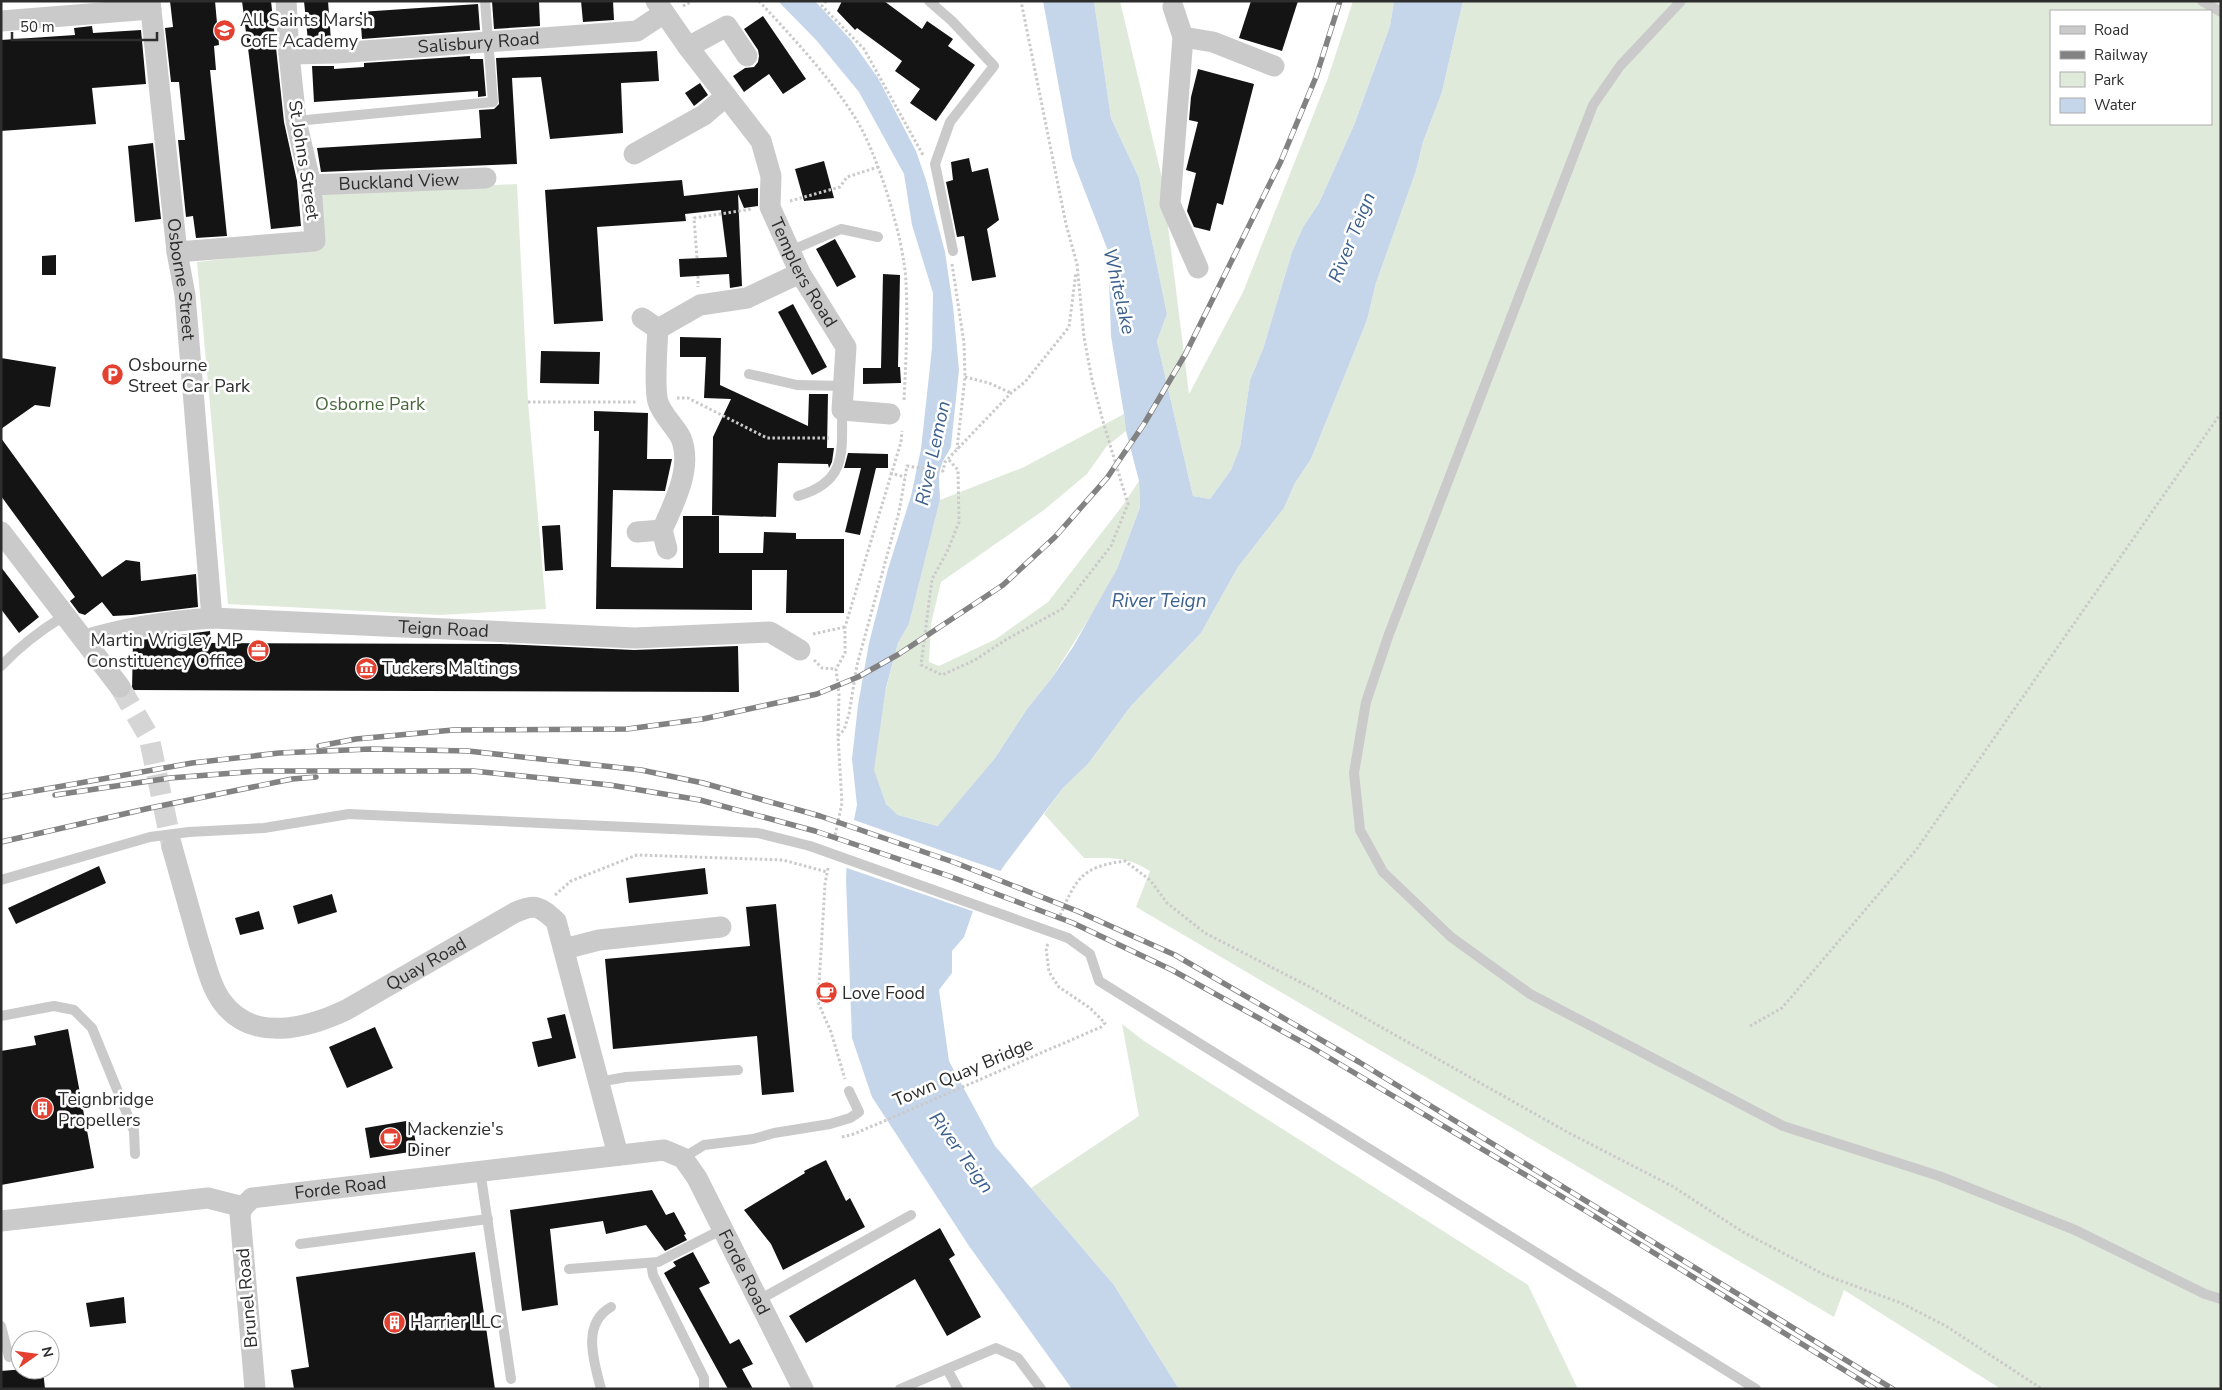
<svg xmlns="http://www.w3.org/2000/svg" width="2222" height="1390" viewBox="0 0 2222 1390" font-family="'Nunito Sans',sans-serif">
<rect width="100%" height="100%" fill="#fff"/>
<!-- green -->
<g fill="#e0eada" fill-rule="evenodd">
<polygon points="1094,1 1120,1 1162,178 1189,394 1243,292 1328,78 1353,1 1394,1 1390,26 1354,125 1319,203 1303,227 1292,252 1263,349 1250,380 1240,447 1231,470 1210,499 1193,496 1157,341 1167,314 1139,178 1111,118"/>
<path d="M1463 1H2221V1389H2001L1844 1290 1834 1317 1136 907 1150 871C1127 856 1111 858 1084 858L1044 814 1063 788 1088 764 1131 706 1201 633 1238 567 1284 508 1295 483 1311 459 1367 320 1376 283 1416 171 1423 142 1442 92ZM2051 11H2211V124H2051Z"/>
<polygon points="517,184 528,402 546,609 440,615 228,604 197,262 321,248 321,193"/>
<polygon points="1124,414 1126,431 1106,447 1087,474 1044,510 941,582 931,624 929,662 939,666 996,639 1048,602 1123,505 1139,481 1140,507 1117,569 1102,598 1051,679 1027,709 995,758 939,826 898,815 886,804 873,770 886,689 898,643 909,624 940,500 1024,467"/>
<polygon points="1122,1024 1144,1041 1528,1285 1578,1389 1179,1389 1114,1285 1031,1188 1139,1116"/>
</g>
<!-- water -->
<path fill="#c6d6ea" d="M778 1H815L851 40 878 78 916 151 926 180 945 252 953 306 959 370 951 446C949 453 944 457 942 464 937 475 940 488 940 500L909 624 898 643 886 688 874 770 886 804 898 815 938 826 995 758 1027 709 1051 679 1073 647 1117 569 1140 507 1139 481 1126 431 1124 414 1111 336 1108 251 1072 158 1043 1H1094L1111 118 1139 178 1167 314 1157 341 1193 496 1210 499 1231 470 1240 447 1250 380 1263 349 1292 252 1303 227 1319 203 1354 125 1390 26 1394 1H1463L1442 92 1423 142 1416 171 1376 283 1367 320 1311 459 1295 483 1284 508 1238 567 1201 633 1131 706 1088 764 1063 788 1006 863 973 911 964 937 952 951V973L939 990 949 1061 995 1146 1114 1285 1179 1389H1072L969 1246 872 1097 852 1038 846 880 847 854 857 805 852 759 858 705 869 643 888 569 911 496 921 449 932 348 933 293 912 225 904 174 859 92 817 41Z"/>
<!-- pier -->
<polygon fill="#fff" points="851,819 1003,872 975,912 844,867"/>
<!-- building -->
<g fill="#141414">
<polygon points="170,1 215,1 219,45 214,46 216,70 210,70 227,236 196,238 193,216 186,217 178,140 185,140 179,82 171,82 165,28 173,27"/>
<polygon points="242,1 271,1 284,122 297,181 301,226 271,229"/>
<polygon points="304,1 328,1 331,41 308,41"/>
<polygon points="492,1 539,1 540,26 494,29"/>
<polygon points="581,1 613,1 614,20 583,22"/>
<polygon points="842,1 884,1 922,29 927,21 953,39 948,46 975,65 936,121 910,103 920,89 895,71 902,61 857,28 855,30 837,11"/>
<polygon points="1251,1 1298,1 1282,51 1239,38"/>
<polygon points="478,4 480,30 362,39 360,12"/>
<polygon points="763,16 806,79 783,94 769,74 744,92 733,76 745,68 754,67 758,62 759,56 758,50 744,29"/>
<polygon points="92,26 93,33 141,30 146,84 92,88 96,124 1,131 1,40 75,35 74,28"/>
<polygon points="657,51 659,81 621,83 623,133 550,139 541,77 512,78 517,164 321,172 317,148 481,138 479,110 494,109 499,104 496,58"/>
<polygon points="470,56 470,59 483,59 486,96 478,97 478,91 314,102 312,66 334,66 334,69 364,67 364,63"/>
<polygon points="1198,69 1254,84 1223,205 1217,203 1210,231 1194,227 1187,211 1196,173 1186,170 1198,122 1189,120 1191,97"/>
<polygon points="700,83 708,95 694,106 685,93"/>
<polygon points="153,143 161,219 135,222 128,146"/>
<polygon points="969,158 972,172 988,168 999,220 987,229 996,277 972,281 964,236 957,237 946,182 953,180 951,162"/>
<polygon points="824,161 834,198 804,201 795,169"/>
<polygon points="682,180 684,196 758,188 758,206 744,208 738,194 742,286 730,288 729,274 680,277 679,259 727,257 721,210 685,214 686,221 597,227 603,321 554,324 545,190"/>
<polygon points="835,239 856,277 837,287 816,249"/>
<polygon points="56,255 56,275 42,275 42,256"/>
<polygon points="883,274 900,275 898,367 900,367 901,383 863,384 863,368 881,368"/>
<polygon points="793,304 827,367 812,375 778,312"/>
<polygon points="680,337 721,338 720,385 808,426 809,394 828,394 827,448 834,448 832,462 829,468 828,464 778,463 776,517 712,515 713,437 731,399 704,398 706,357 680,357"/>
<polygon points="541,351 600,352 599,384 540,383"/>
<polygon points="1,358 56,367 50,407 35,405 1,429"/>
<polygon points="594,411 648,413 647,459 672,459 665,491 613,490 611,567 683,568 683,516 719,516 719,553 763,553 764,532 796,533 796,539 844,539 844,613 786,613 787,570 752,570 752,610 596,609 599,431 594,431"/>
<polygon points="1,438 102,577 126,560 140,562 141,581 196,574 198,607 132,615 113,616 102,602 85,615 79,613 70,601 75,597 1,496"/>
<polygon points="848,453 888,454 888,468 876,468 860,535 845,532 861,468 844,468"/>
<polygon points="560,525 563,570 545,571 542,526"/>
<polygon points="1,567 39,617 19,633 1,609"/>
<polygon points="210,631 211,643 501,644 634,650 738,646 739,692 132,690 133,641"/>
<polygon points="99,866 106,883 16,924 8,908"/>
<polygon points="705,868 708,894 629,903 626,878"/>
<polygon points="332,894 337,912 298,924 293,906"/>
<polygon points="776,904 794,1092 762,1095 757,1036 613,1049 605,959 750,946 746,907"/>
<polygon points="259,911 264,929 240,935 235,918"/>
<polygon points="565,1014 576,1058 538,1067 532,1042 552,1038 547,1018"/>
<polygon points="375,1027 393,1068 347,1088 329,1047"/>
<polygon points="68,1029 94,1168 1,1185 1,1051 36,1045 34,1036"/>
<polygon points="412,1120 417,1151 370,1158 365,1128"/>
<polygon points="826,1160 846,1201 850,1198 865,1227 783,1270 771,1244 744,1210 805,1173 804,1171"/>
<polygon points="652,1190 666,1215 674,1212 686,1234 684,1235 687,1240 665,1251 646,1225 606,1234 603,1221 550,1229 558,1305 522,1311 510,1210"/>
<polygon points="940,1228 955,1255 949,1259 981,1317 947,1336 915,1279 806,1343 789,1316"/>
<polygon points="475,1252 495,1389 294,1389 291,1370 309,1367 296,1277"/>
<polygon points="693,1252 710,1283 699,1288 730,1344 739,1339 753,1364 742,1369 753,1389 728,1389 664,1273 676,1266 673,1262"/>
<polygon points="124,1297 126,1323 90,1327 86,1303"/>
<polygon points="13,1370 43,1370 45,1389 1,1389 1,1371"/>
</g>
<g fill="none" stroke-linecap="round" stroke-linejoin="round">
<!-- street-tunnel -->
<polyline stroke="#d5d5d5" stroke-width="21" stroke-dasharray="21 11" stroke-linecap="butt" points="120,687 149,737 172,847"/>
<!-- path -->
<g stroke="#cacaca" stroke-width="3" stroke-dasharray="2.5 2.5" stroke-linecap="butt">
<path d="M759 1C793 38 829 76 856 119 878 155 904 239 906 282 908 321 906 360 904 400"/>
<polyline points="826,1 822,6 864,49 923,155"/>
<polyline points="683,6 692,1"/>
<polyline points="790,201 840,187 847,177 878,167"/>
<polyline points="697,258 694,218 752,209"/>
<polyline points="952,264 964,343 965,377 957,449"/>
<polyline points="698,276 698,287"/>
<polyline points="965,377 989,383 1011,393"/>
<polyline points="677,398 688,398 767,438 829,438"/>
<polyline points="528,402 637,402"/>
<polyline points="949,460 958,470 959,522 947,552 932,579 921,665 942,675 975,660 1007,639 1062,609 1111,546 1128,504 1104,425 1092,380 1084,337 1077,264 1066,224 1021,1"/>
<polyline points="890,473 905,477"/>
<polyline points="813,634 845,627"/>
<polyline points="814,660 822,668 836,669"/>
<polyline points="838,736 844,730 849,714 857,665 899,512 907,466 943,471 945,462 1011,393 1025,382 1069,327 1076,272"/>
<polyline points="834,840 842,803 838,736 839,694 836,669 845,653 845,627 901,442 902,431"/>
<polyline points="828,868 825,884 818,1002 831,1032 845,1079"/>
<polyline points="555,895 571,881 637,855 783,860 827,872"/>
<path d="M1058 920C1076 880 1079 867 1125 861L1150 880 1167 903 1205 933 1310 987 1569 1133 1672 1186 1743 1232 1825 1275 1901 1303 1946 1326 2042 1389"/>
<polyline points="1750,1026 1782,1008 1916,850 2221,413"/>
<polyline points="842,1137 854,1134 1101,1027 1105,1023 1090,1008 1059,987 1049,972 1046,948 1048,944"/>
</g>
<!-- lane -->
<g stroke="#cacaca" stroke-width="10">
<polyline points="929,1 952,21 994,66 950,122 935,164 953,251"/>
<polyline points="1681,1 1620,66 1593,105 1389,634 1366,702 1354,773 1360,830 1383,872 1451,937 1530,994 1783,1126 1939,1176 2075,1230 2205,1294 2221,1299"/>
<polyline points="2202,1 2221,12"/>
<polyline points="296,121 493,102 485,1"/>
<polyline points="790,251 841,229 878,237"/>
<polyline points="749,374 797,385 844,386"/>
<path d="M798 496C847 482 842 453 842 410"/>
<path d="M1 666C20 646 41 630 64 616"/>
<polyline points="1,880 150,837 189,832 264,828 349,814 758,833 810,846"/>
<polyline points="1068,938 1090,954 1099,981 1756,1389"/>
<polyline points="1,1016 54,1006 74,1010 92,1028 134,1131 135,1154"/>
<polyline points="599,1082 626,1077 738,1070"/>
<polyline points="683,1158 704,1145 753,1139 774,1133 830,1124 850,1118 859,1112 849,1091"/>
<polyline points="480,1170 511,1379"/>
<polyline points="300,1244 488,1219"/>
<polyline points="651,1263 653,1275 704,1378 704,1389"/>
<polyline points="569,1269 658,1262 723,1229"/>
<polyline points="759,1300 911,1215"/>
<polyline points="1,1326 9,1357"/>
<polyline points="947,1369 958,1389"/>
<path d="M601 1389C594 1362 581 1324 611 1307"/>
<polyline points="900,1389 996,1348 1018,1358 1041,1389"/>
</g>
<!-- street -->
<g stroke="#cacaca" stroke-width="21">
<path id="s1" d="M150 1 177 252 185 295 212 618"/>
<path id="s2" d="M656 1 688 47 761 141 771 176 770 207 800 273 846 347 842 410 890 414"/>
<polyline points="1173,7 1183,37 1170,204 1198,268"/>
<polyline points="1,21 151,9"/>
<polyline points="1183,37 1213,42 1274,66"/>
<polyline points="688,47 727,26 747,56"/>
<path id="s3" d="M289 54 336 53 637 31 664 13"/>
<polyline points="634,154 704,115 726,96"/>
<path id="s4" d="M311 185 486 178"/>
<polyline points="177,252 315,241 311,185 296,121 289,54 286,1"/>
<polyline points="642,318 658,329"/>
<path d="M662 530C674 503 693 468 681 438 675 426 662 415 658 402 654 389 657 345 658 329L700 305 747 298 800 273"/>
<polyline points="1,532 120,687"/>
<polyline points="637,532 662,530 667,549"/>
<path id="s5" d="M85 640C128 627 168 621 212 618L635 638 770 632 800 650"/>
<path id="s6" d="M172 847C181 879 190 911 199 943 206 963 210 986 223 1003 253 1043 308 1028 346 1010L514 913C535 903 539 906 556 921L618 1155"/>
<polyline points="564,949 599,940 721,927"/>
<polyline points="1,1221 208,1198 243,1207"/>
<path id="s7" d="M255 1389 240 1214 243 1207 252 1198 664 1150 683 1158 697 1178 803 1389"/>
</g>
<defs>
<g id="rail">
<polyline points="319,746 356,739 453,730 627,729 703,719 817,694 858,677 899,654 1003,585 1055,537 1107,478 1144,424 1186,353 1281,161 1316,77 1340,1"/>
<polyline points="55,795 170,778 259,771 473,771 610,785 700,800 815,831 949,876 1073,923 1172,970 1311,1047 1586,1211 1875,1389"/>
<polyline points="1,797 192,763 279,753 370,749 468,751 641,770 703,783 820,816 956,863 1077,911 1175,955 1359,1062 1893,1389"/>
<polyline points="1,842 150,808 292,779 316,777"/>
</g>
</defs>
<!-- rail casing -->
<use href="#rail" stroke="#828282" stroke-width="5.5"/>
<!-- rail -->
<use href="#rail" stroke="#fff" stroke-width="4" stroke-dasharray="11" stroke-linecap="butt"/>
<!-- lane-bridge -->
<polyline stroke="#cacaca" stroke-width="10" points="810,846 1068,938"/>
</g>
<!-- icons -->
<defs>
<symbol id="school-disc" viewBox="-11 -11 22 22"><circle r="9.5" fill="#e34030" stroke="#fff"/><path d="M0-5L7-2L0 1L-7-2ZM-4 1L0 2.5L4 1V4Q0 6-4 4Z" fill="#fff"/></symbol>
<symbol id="parking-disc" viewBox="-11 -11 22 22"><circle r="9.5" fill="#e34030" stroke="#fff"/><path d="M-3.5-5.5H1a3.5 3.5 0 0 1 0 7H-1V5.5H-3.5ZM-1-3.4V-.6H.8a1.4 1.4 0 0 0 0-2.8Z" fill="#fff"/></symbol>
<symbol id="office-disc" viewBox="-11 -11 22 22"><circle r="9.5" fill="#e34030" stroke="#fff"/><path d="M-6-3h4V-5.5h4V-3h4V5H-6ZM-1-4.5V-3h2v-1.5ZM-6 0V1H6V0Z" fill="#fff"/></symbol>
<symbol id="museum-disc" viewBox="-11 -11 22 22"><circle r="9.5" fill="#e34030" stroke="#fff"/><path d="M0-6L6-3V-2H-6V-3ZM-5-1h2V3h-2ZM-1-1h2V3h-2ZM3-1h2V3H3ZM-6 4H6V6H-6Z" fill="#fff"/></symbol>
<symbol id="cafe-disc" viewBox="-11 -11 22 22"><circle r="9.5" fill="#e34030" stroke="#fff"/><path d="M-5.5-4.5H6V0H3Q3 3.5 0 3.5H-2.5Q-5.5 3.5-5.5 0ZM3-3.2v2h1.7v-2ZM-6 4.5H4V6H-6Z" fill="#fff"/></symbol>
<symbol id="building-disc" viewBox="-11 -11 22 22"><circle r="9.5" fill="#e34030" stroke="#fff"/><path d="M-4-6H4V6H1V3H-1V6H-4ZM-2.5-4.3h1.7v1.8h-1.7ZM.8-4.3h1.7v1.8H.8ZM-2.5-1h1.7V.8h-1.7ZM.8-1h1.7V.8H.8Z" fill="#fff"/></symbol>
</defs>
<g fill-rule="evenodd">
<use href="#school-disc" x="212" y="18" width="25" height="25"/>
<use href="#parking-disc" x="100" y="362" width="25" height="25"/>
<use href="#office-disc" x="246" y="638" width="25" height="25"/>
<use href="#museum-disc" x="354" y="656" width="25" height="25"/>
<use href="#cafe-disc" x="814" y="980" width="25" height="25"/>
<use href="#building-disc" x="30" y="1096" width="25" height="25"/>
<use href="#cafe-disc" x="378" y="1126" width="25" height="25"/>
<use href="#building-disc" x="382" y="1310" width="25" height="25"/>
</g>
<g text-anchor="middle" stroke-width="5" stroke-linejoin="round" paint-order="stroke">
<!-- poi labels -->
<g font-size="18" fill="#2d2d2d" stroke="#fff" text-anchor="start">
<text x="240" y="26">All Saints Marsh<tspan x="240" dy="21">CofE Academy</tspan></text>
<text x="128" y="371">Osbourne<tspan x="128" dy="21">Street Car Park</tspan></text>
<text x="243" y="646" text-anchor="end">Martin Wrigley MP<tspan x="243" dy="21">Constituency Office</tspan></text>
<text x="382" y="674">Tuckers Maltings</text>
<text x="842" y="999">Love Food</text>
<text x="58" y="1105">Teignbridge<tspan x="58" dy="21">Propellers</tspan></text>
<text x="407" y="1135">Mackenzie's<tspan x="407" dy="21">Diner</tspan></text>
<text x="410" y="1328">Harrier LLC</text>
</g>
<!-- street labels -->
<g font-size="18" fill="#2d2d2d" stroke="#fff">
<text dy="6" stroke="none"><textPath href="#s3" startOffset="190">Salisbury Road</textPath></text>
<text transform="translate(304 160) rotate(81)" y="6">St Johns Street</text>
<text dy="6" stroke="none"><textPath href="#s4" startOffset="88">Buckland View</textPath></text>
<text dy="6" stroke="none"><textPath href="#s2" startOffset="316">Templers Road</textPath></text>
<text dy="6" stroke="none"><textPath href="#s1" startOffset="280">Osborne Street</textPath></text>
<text dy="6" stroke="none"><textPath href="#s5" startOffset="361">Teign Road</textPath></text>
<text dy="6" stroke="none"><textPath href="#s6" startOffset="391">Quay Road</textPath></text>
<text transform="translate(963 1072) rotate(-23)" y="6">Town Quay Bridge</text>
<text dy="6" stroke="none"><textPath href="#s7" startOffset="285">Forde Road</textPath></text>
<text dy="6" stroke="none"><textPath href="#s7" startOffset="761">Forde Road</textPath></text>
<text transform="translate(247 1298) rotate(-95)" y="6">Brunel Road</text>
</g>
<!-- park labels -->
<g font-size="18" fill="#48673b" stroke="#fff">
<text x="370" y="410">Osborne Park</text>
</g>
<!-- water labels -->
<g font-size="19" font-style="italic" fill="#3c608d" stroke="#fff">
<text transform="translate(1351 237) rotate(-68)" y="7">River Teign</text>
<text transform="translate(1120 291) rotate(77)" y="7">Whitelake</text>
<text transform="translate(932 453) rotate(-78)" y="7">River Lemon</text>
<text x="1159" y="607">River Teign</text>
<text transform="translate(962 1152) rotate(54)" y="7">River Teign</text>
</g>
</g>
<!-- border -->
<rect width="2222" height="1390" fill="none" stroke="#2d2d2d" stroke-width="5"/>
<!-- legend -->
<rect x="2050" y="10" width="162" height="115" fill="#ffffff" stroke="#ababab"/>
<rect x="2060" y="26" width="25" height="8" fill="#cacaca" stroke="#ababab"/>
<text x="2094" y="35" font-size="15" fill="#2d2d2d">Road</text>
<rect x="2060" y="51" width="25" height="8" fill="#828282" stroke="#ababab"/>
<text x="2094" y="60" font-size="15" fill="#2d2d2d">Railway</text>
<rect x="2060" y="72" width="25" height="15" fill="#e0eada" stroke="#ababab"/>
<text x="2094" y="85" font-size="15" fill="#2d2d2d">Park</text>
<rect x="2060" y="98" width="25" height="15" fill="#c6d6ea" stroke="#ababab"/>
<text x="2094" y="110" font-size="15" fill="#2d2d2d">Water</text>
<!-- north arrow -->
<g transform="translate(35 1355) rotate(76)"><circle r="24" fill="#ffffff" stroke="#ababab"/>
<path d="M0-4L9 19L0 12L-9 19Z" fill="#e34030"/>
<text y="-8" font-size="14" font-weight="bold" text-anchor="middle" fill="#2d2d2d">N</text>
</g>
<!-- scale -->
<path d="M12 32v8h145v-8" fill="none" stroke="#2d2d2d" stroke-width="2.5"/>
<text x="20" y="32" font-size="15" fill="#2d2d2d" stroke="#ffffff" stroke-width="4" paint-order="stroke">50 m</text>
</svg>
